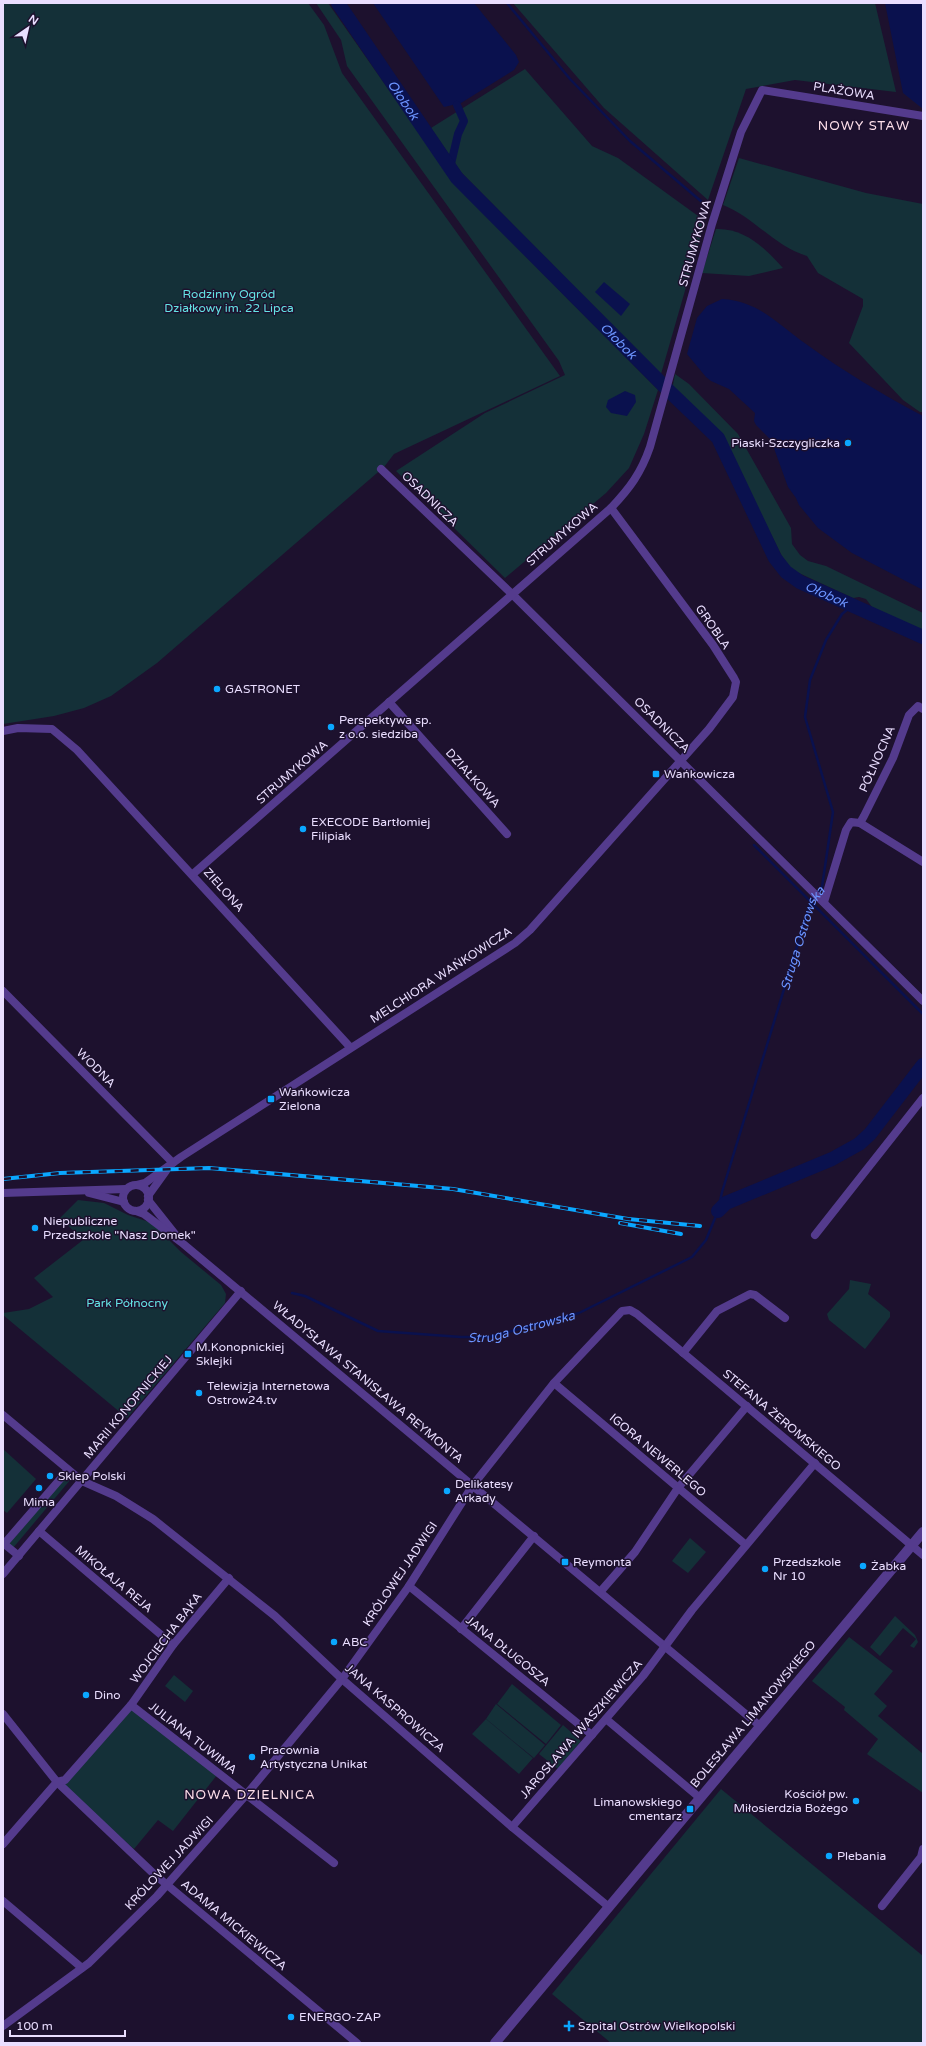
<svg xmlns="http://www.w3.org/2000/svg" width="926" height="2046" viewBox="0 0 926 2046" font-family="'Varela Round',sans-serif">
<rect width="100%" height="100%" fill="#1d112e"/>
<!-- green -->
<g fill="#143038">
<polygon points="3,3 308,3 324,25 342,73 560,376 394,454 384,467 157,663 111,696 84,708 54,716 3,724"/>
<polygon points="316,3 328,3 456,186 658,390 644,434 629,468 606,493 505,578 396,471 485,413 565,375 559,361 347,66 341,40"/>
<polygon points="513,3 875,3 896,92 795,80 746,89 708,200 604,108"/>
<polygon points="525,69 592,146 618,158 705,221 661,374 461,172 431,128"/>
<path d="M739 158 866 193 923 204V412H920L903 400 849 343 863 306V299L818 273 807 256C775 247 754 217 723 205Z"/>
<path d="M716 229C745 228 765 248 783 268L749 276 702 273Z"/>
<polygon points="675,374 689,384 738,434 791,528 792,544 800,555 808,561 826,566 923,613 923,632 872,607 866,599 859,597 853,598 788,568 721,435 672,390"/>
<polygon points="78,1200 104,1203 128,1215 152,1223 181,1252 221,1285 226,1294 225,1303 127,1418 3,1315 3,1313 29,1309 53,1297 34,1278 83,1240 60,1218"/>
<polygon points="850,1280 871,1284 868,1294 890,1312 890,1317 865,1349 829,1320 827,1314 849,1289"/>
<polygon points="3,1449 36,1479 7,1513 3,1510"/>
<polygon points="67,1475 71,1479 13,1548 9,1544"/>
<polygon points="690,1538 706,1552 688,1573 672,1561"/>
<polygon points="895,1616 915,1635 918,1642 914,1648 910,1646 916,1639 903,1628 880,1656 870,1647"/>
<polygon points="849,1637 893,1671 874,1694 887,1706 878,1716 923,1754 923,1793 867,1754 878,1739 844,1710 845,1707 812,1681"/>
<polygon points="174,1675 193,1691 185,1702 165,1686"/>
<polygon points="512,1684 561,1725 546,1744 497,1704"/>
<polygon points="496,1704 545,1745 534,1758 486,1719"/>
<polygon points="131,1708 217,1775 173,1831 158,1820 134,1849 63,1786"/>
<polygon points="486,1719 533,1758 519,1774 472,1734"/>
<polygon points="563,1725 581,1741 558,1769 539,1754"/>
<polygon points="721,1789 923,1956 923,2043 611,2043 552,1994"/>
</g>
<!-- water -->
<g fill="#0a114e">
<polygon points="373,3 474,3 516,55 519,62 514,70 461,103 444,107"/>
<polygon points="885,3 923,3 923,109 903,93"/>
<polygon points="604,282 630,304 621,316 595,292"/>
<path d="M722 299C759 301 777 324 806 344 843 371 883 395 923 416V590L852 553 818 528 799 505 796 498 788 487 771 440 756 425 754 421 755 413 729 389 711 381 706 377 687 354 697 318 707 306Z"/>
<polygon points="625,391 635,395 636,402 627,416 611,413 606,407 608,400"/>
</g>
<g fill="none" stroke-linecap="round" stroke-linejoin="round">
<!-- stream -->
<g stroke="#0a114e" stroke-width="2.5">
<polyline points="507,3 570,79 630,141 702,202"/>
<polyline points="754,845 923,1014"/>
<path id="s1" d="M292 1293 305 1296 378 1331 461 1337H489L579 1313 692 1257 706 1240 718 1211 722 1192 807 914 811 901 822 887 833 812 805 717 810 680 826 640 842 614 854 604"/>
</g>
<!-- canal -->
<polyline stroke="#0a114e" stroke-width="8" points="450,168 458,134 464,121 457,105"/>
<!-- river -->
<g stroke="#0a114e" stroke-width="14">
<path id="s2" d="M338 3 457 178 668 390 718 438 775 558 786 572 800 582 923 637"/>
<polyline points="718,1211 726,1203 832,1159 859,1144 870,1134 923,1065"/>
</g>
<!-- minor -->
<g stroke="#543b8d" stroke-width="8">
<polyline points="381,469 512,594 923,1001"/>
<polyline points="389,702 507,834"/>
<polyline points="3,731 18,728 52,729 77,750 350,1047"/>
<polyline points="860,823 923,862"/>
<path d="M193 874 611 508C630 488 641 473 650 447L712 224 741 132 762 90 923 116"/>
<polyline points="824,902 846,830 851,822 860,823 864,816 893,758 909,715 918,706 923,709"/>
<polyline points="3,991 173,1163"/>
<polyline points="137,1185 145,1183 181,1157 515,943 530,930 709,729 733,697 736,682 734,678 713,645 611,508"/>
<circle cx="136" cy="1198" r="13"/>
<polyline points="3,1193 126,1189"/>
<polyline points="89,1193 124,1202"/>
<polyline points="148,1196 166,1171"/>
<polyline points="148,1200 175,1234"/>
<polyline points="136,1211 144,1214 181,1242 760,1726"/>
<polyline points="815,1235 923,1098"/>
<polyline points="683,1353 717,1311 750,1294 755,1295 785,1318"/>
<polyline points="554,1383 746,1545"/>
<polyline points="3,1415 82,1481 116,1496 153,1519 275,1616 342,1679 512,1827 609,1907"/>
<polyline points="39,1531 173,1645"/>
<polyline points="3,1543 19,1556"/>
<polyline points="4,1544 68,1470"/>
<polyline points="3,1574 241,1291"/>
<polyline points="409,1586 592,1735"/>
<polyline points="601,1591 635,1552 678,1488 747,1406"/>
<polyline points="461,1629 534,1536"/>
<polyline points="131,1705 334,1863"/>
<polyline points="3,1714 57,1782 154,1874 357,2043"/>
<polyline points="606,1719 700,1798"/>
<polyline points="512,1827 643,1676 692,1610 815,1463"/>
<polyline points="3,1844 57,1782 65,1780 131,1705 173,1645 229,1578"/>
<polyline points="3,1901 82,1968"/>
<polyline points="882,1906 921,1857 923,1849"/>
<polyline points="3,2026 89,1963 157,1896 246,1795 342,1679 409,1586 473,1485 554,1383 622,1311 630,1310 637,1314 923,1555"/>
</g>
<!-- tertiary -->
<polyline stroke="#543b8d" stroke-width="10" points="495,2043 923,1532"/>
<defs>
<g id="rail">
<polyline points="3,1179 60,1173 209,1168 453,1189 628,1219 700,1226"/>
<polyline points="620,1223 681,1234"/>
</g>
</defs>
<!-- rail casing -->
<use href="#rail" stroke="#0aa7ff" stroke-width="4"/>
<!-- rail -->
<use href="#rail" stroke="#1d112e" stroke-width="2.5" stroke-dasharray="8" stroke-linecap="butt"/>
</g>
<!-- markers -->
<g fill="#0aa7ff" stroke="#1d112e" stroke-width="1.5">
<circle cx="848" cy="443" r="4"/>
<circle cx="217" cy="689" r="4"/>
<circle cx="331" cy="727" r="4"/>
<rect x="652" y="770" width="8" height="8" rx="2"/>
<circle cx="303" cy="829" r="4"/>
<rect x="267" y="1095" width="8" height="8" rx="2"/>
<circle cx="35" cy="1228" r="4"/>
<rect x="184" y="1350" width="8" height="8" rx="2"/>
<circle cx="199" cy="1393" r="4"/>
<circle cx="50" cy="1476" r="4"/>
<circle cx="39" cy="1488" r="4"/>
<circle cx="447" cy="1491" r="4"/>
<rect x="561" y="1558" width="8" height="8" rx="2"/>
<circle cx="863" cy="1566" r="4"/>
<circle cx="765" cy="1569" r="4"/>
<circle cx="334" cy="1642" r="4"/>
<circle cx="86" cy="1695" r="4"/>
<circle cx="252" cy="1757" r="4"/>
<circle cx="856" cy="1801" r="4"/>
<rect x="686" y="1805" width="8" height="8" rx="2"/>
<circle cx="829" cy="1856" r="4"/>
<circle cx="291" cy="2017" r="4"/>
<path d="M567 2020h4v4h4v4h-4v4h-4v-4h-4v-4h4z"/>
</g>
<g text-anchor="middle" stroke-width="3" stroke-linejoin="round" paint-order="stroke">
<!-- street labels -->
<g font-size="12" fill="#eadeff" stroke="#1d112e">
<text transform="translate(844 91) rotate(9)" y="4">PLAŻOWA</text>
<text transform="translate(695 243) rotate(-74)" y="4">STRUMYKOWA</text>
<text transform="translate(430 499) rotate(44)" y="4">OSADNICZA</text>
<text transform="translate(562 534) rotate(-41)" y="4">STRUMYKOWA</text>
<text transform="translate(713 627) rotate(55)" y="4">GROBLA</text>
<text transform="translate(662 725) rotate(45)" y="4">OSADNICZA</text>
<text transform="translate(877 759) rotate(-66)" y="4">PÓŁNOCNA</text>
<text transform="translate(292 772) rotate(-41)" y="4">STRUMYKOWA</text>
<text transform="translate(473 778) rotate(48)" y="4">DZIAŁKOWA</text>
<text transform="translate(224 890) rotate(48)" y="4">ZIELONA</text>
<text transform="translate(441 975) rotate(-33)" y="4">MELCHIORA WAŃKOWICZA</text>
<text transform="translate(96 1068) rotate(45)" y="4">WODNA</text>
<text transform="translate(368 1382) rotate(40)" y="4">WŁADYSŁAWA STANISŁAWA REYMONTA</text>
<text transform="translate(128 1407) rotate(-50)" y="4">MARII KONOPNICKIEJ</text>
<text transform="translate(782 1420) rotate(40)" y="4">STEFANA ŻEROMSKIEGO</text>
<text transform="translate(658 1455) rotate(40)" y="4">IGORA NEWERLEGO</text>
<text transform="translate(400 1574) rotate(-56)" y="4">KRÓLOWEJ JADWIGI</text>
<text transform="translate(114 1579) rotate(40)" y="4">MIKOŁAJA REJA</text>
<text transform="translate(166 1638) rotate(-53)" y="4">WOJCIECHA BĄKA</text>
<text transform="translate(508 1651) rotate(39)" y="4">JANA DŁUGOSZA</text>
<text transform="translate(395 1708) rotate(41)" y="4">JANA KASPROWICZA</text>
<text transform="translate(753 1714) rotate(-50)" y="4">BOLESŁAWA LIMANOWSKIEGO</text>
<text transform="translate(581 1729) rotate(-49)" y="4">JAROSŁAWA IWASZKIEWICZA</text>
<text transform="translate(193 1738) rotate(38)" y="4">JULIANA TUWIMA</text>
<text transform="translate(169 1863) rotate(-47)" y="4">KRÓLOWEJ JADWIGI</text>
<text transform="translate(234 1925) rotate(40)" y="4">ADAMA MICKIEWICZA</text>
</g>
<!-- park labels -->
<g font-size="12" fill="#64e3e4" stroke="#1d112e">
<text x="229" y="298">Rodzinny Ogród<tspan x="229" dy="14">Działkowy im. 22 Lipca</tspan></text>
<text x="127" y="1307">Park Północny</text>
</g>
<!-- poi labels -->
<g font-size="12" fill="#eadeff" stroke="#1d112e" text-anchor="start">
<text x="840" y="447" text-anchor="end">Piaski-Szczygliczka</text>
<text x="225" y="693">GASTRONET</text>
<text x="339" y="724">Perspektywa sp.<tspan x="339" dy="14">z o.o. siedziba</tspan></text>
<text x="664" y="778">Wańkowicza</text>
<text x="311" y="826">EXECODE Bartłomiej<tspan x="311" dy="14">Filipiak</tspan></text>
<text x="279" y="1096">Wańkowicza<tspan x="279" dy="14">Zielona</tspan></text>
<text x="43" y="1225">Niepubliczne<tspan x="43" dy="14">Przedszkole "Nasz Domek"</tspan></text>
<text x="196" y="1351">M.Konopnickiej<tspan x="196" dy="14">Sklejki</tspan></text>
<text x="207" y="1390">Telewizja Internetowa<tspan x="207" dy="14">Ostrow24.tv</tspan></text>
<text x="58" y="1480">Sklep Polski</text>
<text x="455" y="1488">Delikatesy<tspan x="455" dy="14">Arkady</tspan></text>
<text x="39" y="1506" text-anchor="middle">Mima</text>
<text x="573" y="1566">Reymonta</text>
<text x="773" y="1566">Przedszkole<tspan x="773" dy="14">Nr 10</tspan></text>
<text x="871" y="1570">Żabka</text>
<text x="342" y="1646">ABC</text>
<text x="94" y="1699">Dino</text>
<text x="260" y="1754">Pracownia<tspan x="260" dy="14">Artystyczna Unikat</tspan></text>
<text x="848" y="1798" text-anchor="end">Kościół pw.<tspan x="848" dy="14">Miłosierdzia Bożego</tspan></text>
<text x="682" y="1806" text-anchor="end">Limanowskiego<tspan x="682" dy="14">cmentarz</tspan></text>
<text x="837" y="1860">Plebania</text>
<text x="299" y="2021">ENERGO-ZAP</text>
<text x="578" y="2030">Szpital Ostrów Wielkopolski</text>
</g>
<!-- water labels -->
<g font-size="13" font-style="italic" fill="#6c94ff" stroke="#1d112e">
<text dy="5" stroke="none"><textPath href="#s2" startOffset="117">Ołobok</textPath></text>
<text dy="5" stroke="none"><textPath href="#s2" startOffset="441">Ołobok</textPath></text>
<text dy="5" stroke="none"><textPath href="#s2" startOffset="777">Ołobok</textPath></text>
<text dy="5" stroke="none"><textPath href="#s1" startOffset="764">Struga Ostrowska</textPath></text>
<text dy="5" stroke="none"><textPath href="#s1" startOffset="239">Struga Ostrowska</textPath></text>
</g>
<!-- neighbourhood labels -->
<g font-size="13" letter-spacing="1" fill="#ffe0eb" stroke="#1d112e">
<text x="864" y="130">NOWY STAW</text>
<text x="250" y="1799">NOWA DZIELNICA</text>
</g>
</g>
<!-- border -->
<rect width="926" height="2046" fill="none" stroke="#eadeff" stroke-width="8"/>
<!-- north arrow -->
<g transform="translate(28 28) rotate(34)" stroke="#1d112e" stroke-width="3" paint-order="stroke">
<path d="M0-3L7 15L0 10L-7 15Z" fill="#eadeff"/>
<text y="-6" font-size="11" font-weight="bold" text-anchor="middle" fill="#eadeff">N</text>
</g>
<!-- scale -->
<path d="M10 2030v6h115v-6" fill="none" stroke="#eadeff" stroke-width="2"/>
<text x="16" y="2030" font-size="12" fill="#eadeff" stroke="#1d112e" stroke-width="3" paint-order="stroke">100 m</text>
</svg>
